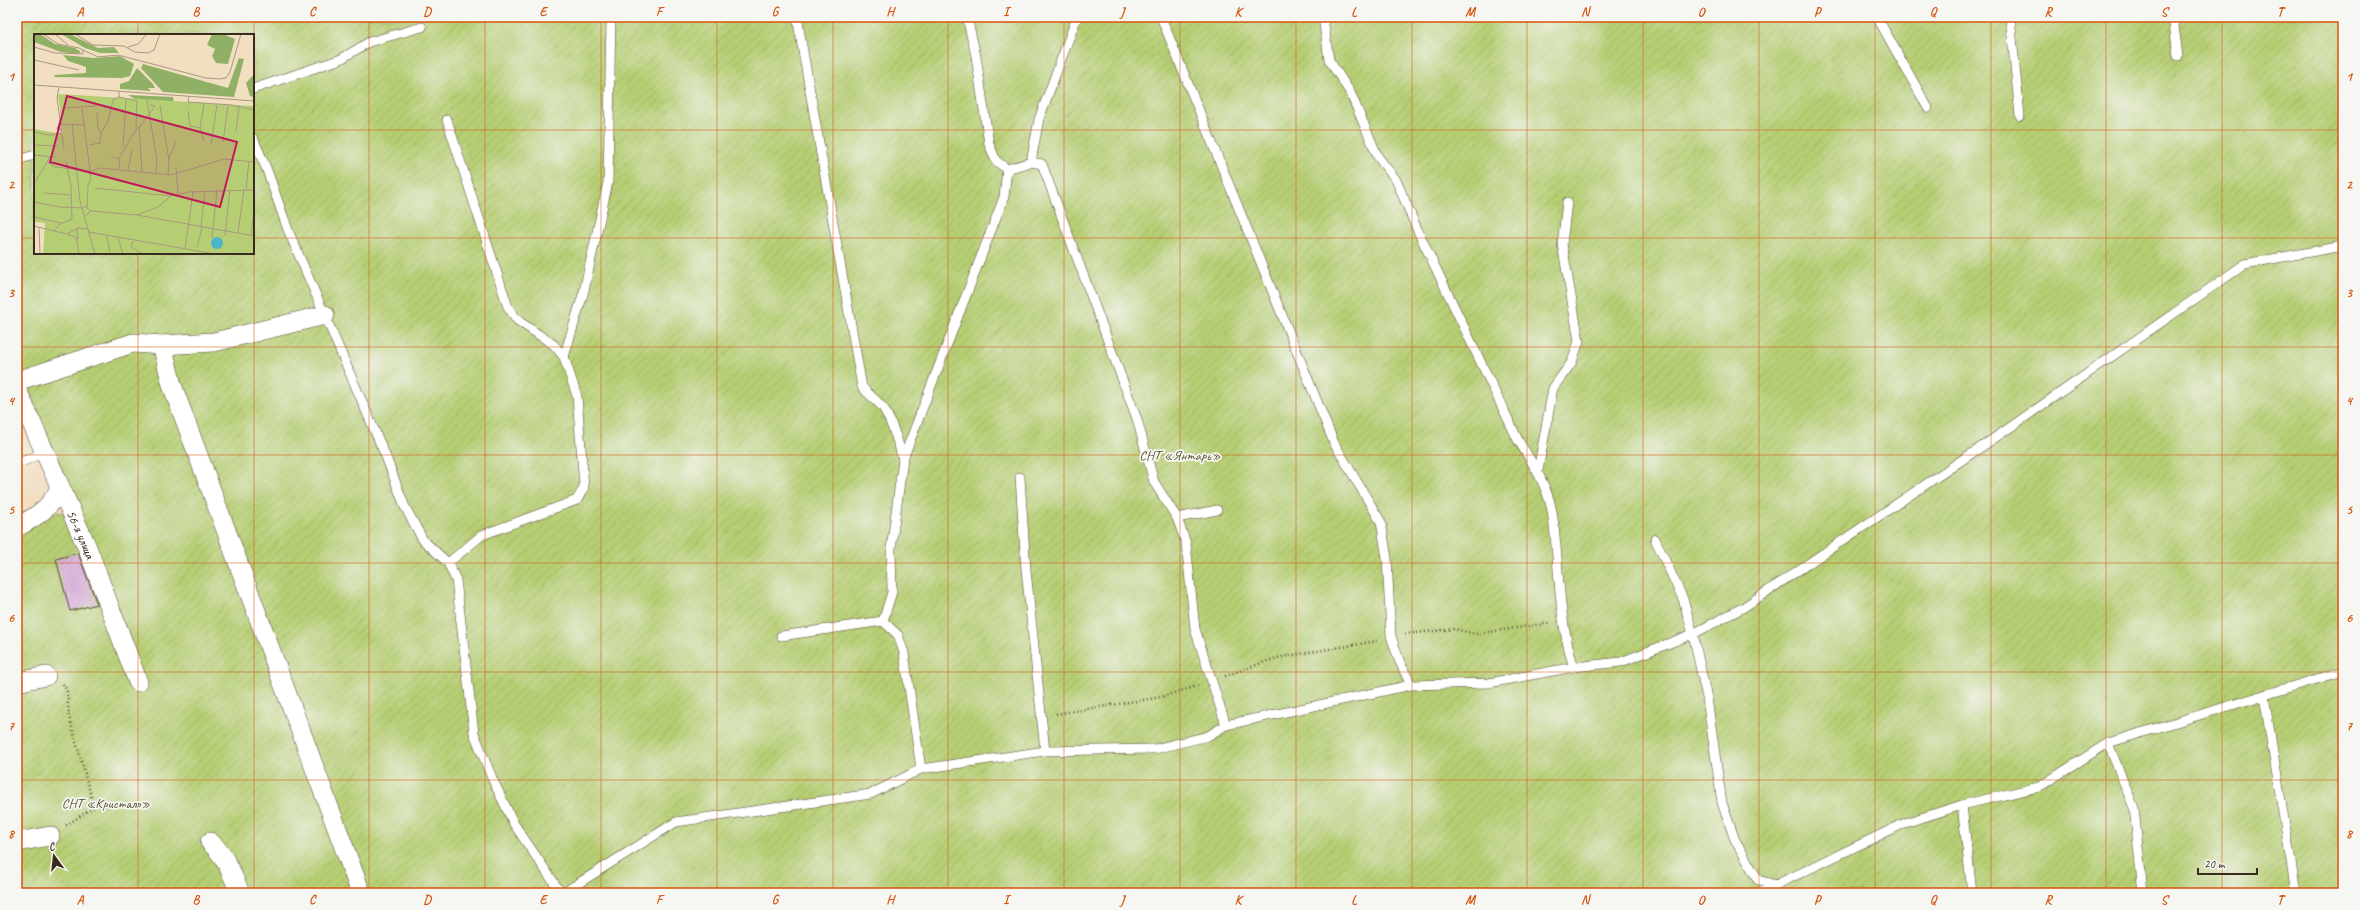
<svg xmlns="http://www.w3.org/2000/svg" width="2360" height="910" viewBox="0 0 2360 910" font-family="Caveat,sans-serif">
<defs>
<pattern id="garden-furrows" width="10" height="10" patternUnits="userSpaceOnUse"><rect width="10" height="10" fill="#b6ce73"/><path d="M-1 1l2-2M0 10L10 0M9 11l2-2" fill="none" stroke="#9db163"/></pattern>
<pattern id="building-hatch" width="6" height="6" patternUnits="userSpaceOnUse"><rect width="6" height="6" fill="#daafdb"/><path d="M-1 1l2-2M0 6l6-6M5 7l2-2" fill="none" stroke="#b28fb1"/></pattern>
</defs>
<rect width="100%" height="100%" fill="#f6f6f2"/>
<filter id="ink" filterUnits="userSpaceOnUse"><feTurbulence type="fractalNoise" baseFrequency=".025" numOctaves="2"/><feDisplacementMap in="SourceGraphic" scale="8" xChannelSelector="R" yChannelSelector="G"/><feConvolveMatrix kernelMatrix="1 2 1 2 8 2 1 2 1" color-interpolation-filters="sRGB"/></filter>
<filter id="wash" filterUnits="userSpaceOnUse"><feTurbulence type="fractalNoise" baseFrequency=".012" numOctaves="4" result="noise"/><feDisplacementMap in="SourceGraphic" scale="16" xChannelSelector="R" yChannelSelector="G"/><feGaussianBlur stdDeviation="0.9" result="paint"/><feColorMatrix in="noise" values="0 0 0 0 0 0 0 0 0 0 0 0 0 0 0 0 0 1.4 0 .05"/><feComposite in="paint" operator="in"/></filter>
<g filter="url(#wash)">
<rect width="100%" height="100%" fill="#f2dfc2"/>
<!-- garden -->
<path fill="url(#garden-furrows)" stroke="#787c48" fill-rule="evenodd" d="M17 17H2343V893H17V515L25 512 79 513 17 360ZM35 35H253V253H35Z"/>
<g id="blocks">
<!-- building -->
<polygon fill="url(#building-hatch)" points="78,553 97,604 70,611 56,559"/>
</g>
</g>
<g filter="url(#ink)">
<use href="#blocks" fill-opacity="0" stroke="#564537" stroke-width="1"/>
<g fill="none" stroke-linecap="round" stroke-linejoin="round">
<defs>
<g id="service">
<path d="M797 17 862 387C868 394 880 403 884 409 893 425 898 442 903 459"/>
<polyline points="967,17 976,56 989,144 996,161 1007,169 1031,162 1042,164 1137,419 1154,482 1177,518 1186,543 1195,629 1226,725"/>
<polyline points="1161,17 1334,443 1381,522 1387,558 1391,636 1399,660 1411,685"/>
<path d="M1323 17 1329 60 1350 92 1378 157 1396 180 1417 229 1518 440C1532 462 1547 485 1552 511 1560 563 1557 617 1574 667"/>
<polyline points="1877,17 1928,108"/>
<polyline points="2010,17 2020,116"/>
<polyline points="2173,17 2178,56"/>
<polyline points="253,89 341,59 369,42 422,27"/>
<polyline points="447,120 508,307 517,320 554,345 564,357 577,396 584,487 577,500 482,535 448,563"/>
<polyline points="253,138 267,170 288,230 386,457 405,507 423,540 448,563 456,580 474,733 492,778 514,824 561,893"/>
<polyline points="17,160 35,155"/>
<polyline points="1031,162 1039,119 1077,17"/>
<polyline points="564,357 584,291 608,182 611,17"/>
<polyline points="17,464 45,452"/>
<polyline points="1538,471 1553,388 1572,362 1579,341 1562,244 1567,202"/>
<polyline points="1020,477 1026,570 1045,751"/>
<polyline points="1177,518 1217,510"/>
<polyline points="1655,539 1683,599 1693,634 1707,698 1722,803 1735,840 1758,880 1776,885"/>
<polyline points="883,621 892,592 891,549 903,459 1004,197 1007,169"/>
<polyline points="781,636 883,621 898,635 904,653 921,769"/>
<polyline points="2264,696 2296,893"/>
<polyline points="2108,743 2134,808 2143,893"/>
<polyline points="1962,805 1972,893"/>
<polyline points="563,893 676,822 871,794 921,769 1045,751 1154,749 1208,736 1226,725 1411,685 1489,683 1574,667 1621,662 1693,634 1744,607 2002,433 2245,264 2343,246"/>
<polyline points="1759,893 1905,823 1962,805 2039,787 2108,743 2343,671"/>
</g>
<g id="minor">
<polyline points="162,345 172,385 361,893"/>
<polyline points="17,381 133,343 162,345 214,342 325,315"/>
<path id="s1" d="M17 390 87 547 138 682"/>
<path d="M17 527C36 517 52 507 60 487"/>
<polyline points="17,682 46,676"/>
<polyline points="17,842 50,836"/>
<path d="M210 842C226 856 232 874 240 893"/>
</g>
</defs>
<!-- service casing -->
<use href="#service" stroke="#564537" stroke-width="10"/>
<!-- minor casing -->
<use href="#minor" stroke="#564537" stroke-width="20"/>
<!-- path -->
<g stroke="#564537" stroke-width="2.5" stroke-dasharray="1 3" stroke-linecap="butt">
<polyline points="1405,634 1454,629 1476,634 1549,623"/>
<polyline points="1225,676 1276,658 1377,641"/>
<polyline points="63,684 67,691 69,716 94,807 65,826"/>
<polyline points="1056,714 1161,697 1200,685"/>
</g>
<!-- service -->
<use href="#service" stroke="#fff" stroke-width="9"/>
<!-- minor -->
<use href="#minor" stroke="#fff" stroke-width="19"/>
</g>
</g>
<!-- grid -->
<path fill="none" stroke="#d7540e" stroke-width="1" stroke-opacity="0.55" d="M138 17V35M254 17V893M369 17V893M485 17V893M601 17V893M717 17V893M833 17V893M948 17V893M1064 17V893M1180 17V893M1296 17V893M1412 17V893M1527 17V893M1643 17V893M1759 17V893M1875 17V893M1991 17V893M2106 17V893M2222 17V893M17 130H35M253 130H2343M17 238H35M253 238H2343M138 253V893M17 347H2343M17 455H2343M17 563H2343M17 672H2343M17 780H2343"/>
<g text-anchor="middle" stroke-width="3.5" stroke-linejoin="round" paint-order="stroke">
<!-- park labels -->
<g font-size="14" fill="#5a5333" stroke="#f6f6f2">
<text x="1180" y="460">СНТ «Янтарь»</text>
<text x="106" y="808">СНТ «Кристалл»</text>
</g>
<!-- street labels -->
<g font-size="14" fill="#3b2a1e" stroke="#f6f6f2">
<text dy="5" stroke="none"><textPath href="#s1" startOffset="158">56-я улица</textPath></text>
</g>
</g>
<!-- overview -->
<g transform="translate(34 34)">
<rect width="220" height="220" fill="#f2dfc2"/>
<path d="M0 0H6L21 10 41 14 47 18 44 20 27 18 0 8ZM27 0H36L64 14 80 13 85 19H66L51 14ZM178 0H189L201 5 194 30 182 29 178 22 181 15 173 11ZM29 21 60 24 86 22 100 30 96 42 88 44 20 43 21 41 52 39V33L34 27ZM205 24 210 25 200 63 129 58 107 34 109 30 194 54ZM103 34 119 50 121 54H114L117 57 86 55V50L95 47ZM220 40V63L216 62 212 49ZM94 61 139 63 140 68H106Z" fill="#90b165"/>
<path d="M26 60 220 72V220H9L11 189 0 188V95L29 100 24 61Z" fill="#b6ce73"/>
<path d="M177 209a6 6 0 1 1 12 0a6 6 0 1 1-12 0Z" fill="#4cb4ca"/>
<path fill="none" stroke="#a99780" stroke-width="1" d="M21 0 34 11M41 0 59 11 90 12 101 18 114 19 120 16 126 0M0 13 21 19 49 20V16L45 14 24 10 9 0M94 13 104 10 113 0M49 16 64 23 84 21 172 44 186 45 192 44 196 38 207 0M0 26 45 36M0 51 220 67M25 53 23 64 30 114M85 57V63L103 67 102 92 105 94 108 138M155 62 154 68 198 71 220 76M113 66 123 126 122 139M126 72 135 126 134 141M29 74 63 72M48 74 57 145 54 151 53 174 57 177M154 77 156 92 166 94 170 107M26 87 23 95 28 96M27 90 51 91M38 90 46 167 61 220M105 94 121 72 116 71M166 94 170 70M202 97 205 73M0 98 16 101 28 99M67 99 74 87 79 66 85 63M189 108 194 72M177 110 183 71M0 111 24 112M55 111 66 109 67 99 64 94 63 79M89 113 92 65M0 121 21 123M77 123 86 125 85 135M85 124 103 94M135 125 142 107M13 128 21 133 57 137 66 134 137 141 190 125 220 128M142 133 144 160M94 136 98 116M0 150 16 123M61 154 137 162M212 155 215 127M10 159 37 161M0 168 26 173 49 174 53 172M103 181 220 202M51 182 57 177 103 181 124 173 137 162 155 158 220 156M0 183 27 189M0 192 20 197 26 190 38 185 37 152 32 127M167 192 171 156M5 193 6 220M43 195 44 207M20 197 33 200 44 194 54 195M55 198 181 220M204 199 210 155M34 201 42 203 45 220M73 202 76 220M191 202 196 155M217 202 220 177M84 204 89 220M178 204 183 156M99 207 97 213 109 220M163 213 168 193M151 215 159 158"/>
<path fill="#c2185b" fill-opacity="0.15" stroke="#c2185b" stroke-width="2" d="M33 62 203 108 186 173 16 128Z"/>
<rect width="220" height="220" fill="none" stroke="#3b2a1e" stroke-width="2"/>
</g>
<!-- margin -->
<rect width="2360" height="910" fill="none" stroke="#f6f6f2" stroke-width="44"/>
<!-- north arrow -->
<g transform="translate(54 856) rotate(345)" stroke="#f6f6f2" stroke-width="3" paint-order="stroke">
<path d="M0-3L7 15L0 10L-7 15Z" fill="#3b2a1e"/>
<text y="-6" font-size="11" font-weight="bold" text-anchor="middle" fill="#3b2a1e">С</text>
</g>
<!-- scale -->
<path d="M2198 868v6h59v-6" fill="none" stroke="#3b2a1e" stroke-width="2"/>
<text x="2204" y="868" font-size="12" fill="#3b2a1e" stroke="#f6f6f2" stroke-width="3" paint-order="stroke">20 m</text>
<rect x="22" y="22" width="2316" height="866" fill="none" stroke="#d7540e" stroke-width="1.5"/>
<g font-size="13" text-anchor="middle" font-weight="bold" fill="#d7540e">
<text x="80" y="16">A</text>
<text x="196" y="16">B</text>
<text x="312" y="16">C</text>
<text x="427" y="16">D</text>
<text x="543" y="16">E</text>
<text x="659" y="16">F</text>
<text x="775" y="16">G</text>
<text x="890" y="16">H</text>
<text x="1006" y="16">I</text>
<text x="1122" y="16">J</text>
<text x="1238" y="16">K</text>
<text x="1354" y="16">L</text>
<text x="1470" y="16">M</text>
<text x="1585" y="16">N</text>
<text x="1701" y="16">O</text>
<text x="1817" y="16">P</text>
<text x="1933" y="16">Q</text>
<text x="2048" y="16">R</text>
<text x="2164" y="16">S</text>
<text x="2280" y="16">T</text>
<text x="11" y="81">1</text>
<text x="2349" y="81">1</text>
<text x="11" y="189">2</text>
<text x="2349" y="189">2</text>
<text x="11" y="297">3</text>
<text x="2349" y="297">3</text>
<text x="11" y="405">4</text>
<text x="2349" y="405">4</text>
<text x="11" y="514">5</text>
<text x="2349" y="514">5</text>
<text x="11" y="622">6</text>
<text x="2349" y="622">6</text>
<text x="11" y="730">7</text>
<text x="2349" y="730">7</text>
<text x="11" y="838">8</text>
<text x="2349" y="838">8</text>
<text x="80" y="904">A</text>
<text x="196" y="904">B</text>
<text x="312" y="904">C</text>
<text x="427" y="904">D</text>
<text x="543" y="904">E</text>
<text x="659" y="904">F</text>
<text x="775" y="904">G</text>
<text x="890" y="904">H</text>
<text x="1006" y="904">I</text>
<text x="1122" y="904">J</text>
<text x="1238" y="904">K</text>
<text x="1354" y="904">L</text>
<text x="1470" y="904">M</text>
<text x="1585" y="904">N</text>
<text x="1701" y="904">O</text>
<text x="1817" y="904">P</text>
<text x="1933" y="904">Q</text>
<text x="2048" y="904">R</text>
<text x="2164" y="904">S</text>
<text x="2280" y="904">T</text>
</g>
</svg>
